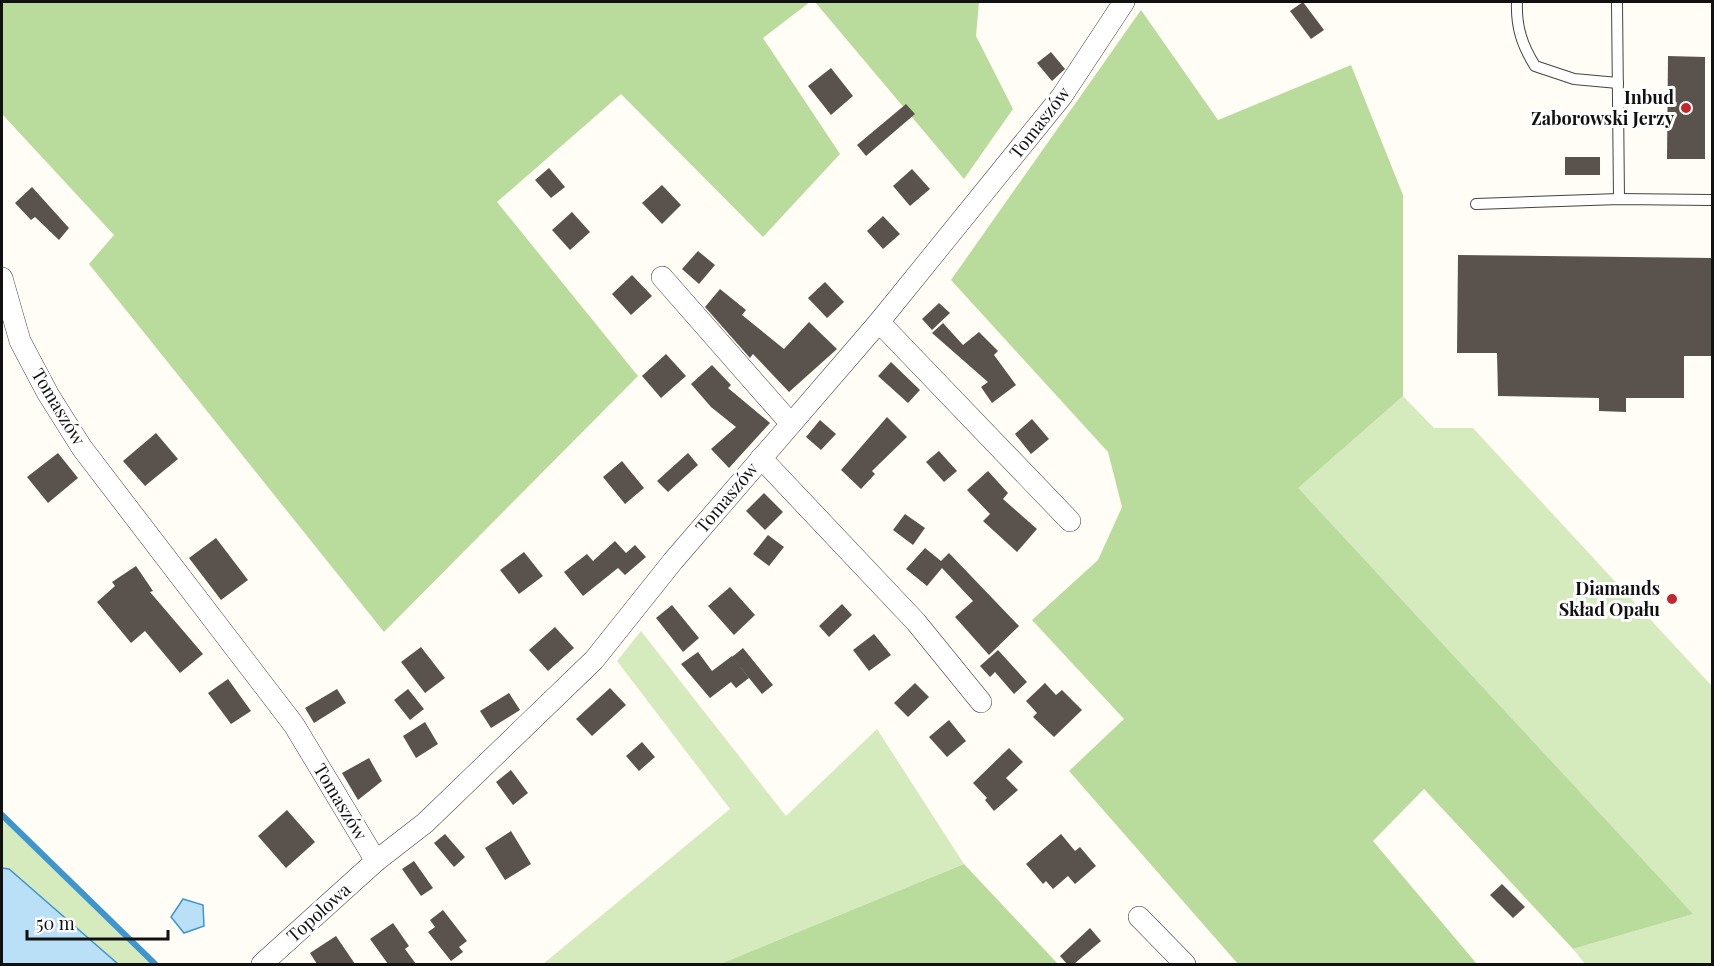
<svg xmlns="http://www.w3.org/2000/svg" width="1714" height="966" viewBox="0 0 1714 966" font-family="'Playfair Display',serif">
<rect width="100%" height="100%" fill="#fffdf5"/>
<!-- green -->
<g fill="#d5ebbd">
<polygon points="1403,396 1434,428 1473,428 1712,686 1712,964 1585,964 1573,949 1692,914 1297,488"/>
<polygon points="641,631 786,816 877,729 964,864 720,964 543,964 730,809 617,661"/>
<polygon points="2,815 155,964 2,964"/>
</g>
<!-- forest -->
<g fill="#b9dc9c">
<polygon points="2,2 810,2 763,38 840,154 763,237 621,94 497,202 638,376 384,632 89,264 114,235 2,114"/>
<polygon points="815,2 979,2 976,36 1013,109 964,179"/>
<polygon points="1141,10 1218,120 1351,65 1403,195 1403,396 1298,488 1693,914 1573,949 1424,789 1373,841 1477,964 1238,964 1069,771 1124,719 1032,620 1098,560 1122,507 1108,452 951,280"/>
<polygon points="964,864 1058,964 720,964"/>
</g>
<!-- water -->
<g fill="#b9e0f7" stroke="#3f96cf" stroke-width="1.5">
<polygon points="2,868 9,869 118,964 2,964"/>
<polygon points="183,899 203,905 204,926 184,933 171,917"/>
</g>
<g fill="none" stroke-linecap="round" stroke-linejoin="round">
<!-- stream -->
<polyline stroke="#3f96cf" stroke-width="6" points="2,815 155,964"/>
</g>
<!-- building -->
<g fill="#5a524d">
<polygon points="1303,2 1324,30 1311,39 1290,11"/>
<polygon points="1051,52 1065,69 1052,81 1037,63"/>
<polygon points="1668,56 1705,57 1705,159 1667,159"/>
<polygon points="831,68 853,96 831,115 808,86"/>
<polygon points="906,104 915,114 866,156 857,145"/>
<rect x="1565" y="157" width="35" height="18"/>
<polygon points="549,168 565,187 551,198 535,180"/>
<polygon points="912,169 930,189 910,206 893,186"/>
<polygon points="662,185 681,205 662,224 642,203"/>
<polygon points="32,187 69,228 59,240 35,217 31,220 15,203"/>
<polygon points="572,212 590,232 570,250 552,230"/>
<polygon points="883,216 900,234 883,249 867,231"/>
<polygon points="698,251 715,265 699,284 682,269"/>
<polygon points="1458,255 1713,258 1713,356 1684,356 1684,398 1626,398 1626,412 1599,411 1599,398 1498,396 1497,353 1457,353"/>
<polygon points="632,275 652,296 631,315 612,294"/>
<polygon points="825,282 844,302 827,318 808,298"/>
<polygon points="720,289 746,310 742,315 784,349 809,322 837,349 789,392 753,354 750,358 705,307"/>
<polygon points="939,303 950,313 932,330 922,319"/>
<polygon points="943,323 963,345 979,332 998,351 994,355 1016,385 992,403 981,387 988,382 932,333"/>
<polygon points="666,354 686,376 661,398 642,376"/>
<polygon points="891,362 920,390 908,403 878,376"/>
<polygon points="712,365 731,385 728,388 770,423 729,468 711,449 736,427 711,407 691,384"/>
<polygon points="887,417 907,437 872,471 875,474 861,489 841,470"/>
<polygon points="1032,419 1049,439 1031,454 1015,434"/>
<polygon points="820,420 836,434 821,450 806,437"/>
<polygon points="156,433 178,459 145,486 123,461"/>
<polygon points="939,451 957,471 944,482 926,462"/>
<polygon points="58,453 78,478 48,503 27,477"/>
<polygon points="688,453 698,465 668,492 657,481"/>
<polygon points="622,461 644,488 625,504 603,477"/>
<polygon points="988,471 1008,493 1003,499 1037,529 1017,552 983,521 990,514 967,490"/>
<polygon points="764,493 783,512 765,530 746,511"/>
<polygon points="905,514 925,528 913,545 893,530"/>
<polygon points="768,535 784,547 769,566 753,554"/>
<polygon points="216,538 248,580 221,600 189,558"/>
<polygon points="615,541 626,553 635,545 646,557 625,575 618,568 583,596 564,572 587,554 593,561"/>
<polygon points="925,548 941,561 949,553 1019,626 989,655 955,617 973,601 942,568 927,586 906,569"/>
<polygon points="524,552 543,576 519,594 500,570"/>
<polygon points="136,566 153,591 150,592 203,654 180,673 145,631 131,643 97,602 115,586 112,582"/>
<polygon points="730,587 755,615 734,635 708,606"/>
<polygon points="842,604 852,615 829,637 819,626"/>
<polygon points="672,605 699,638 683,652 656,618"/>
<polygon points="555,627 574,648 548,671 529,650"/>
<polygon points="874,634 891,655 869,671 853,650"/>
<polygon points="421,647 445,678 425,693 401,662"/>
<polygon points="743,648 773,685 762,694 732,657"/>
<polygon points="998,650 1027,682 1014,694 995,672 990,677 980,666"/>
<polygon points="698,652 712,671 732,656 749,678 736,688 731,682 710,698 681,664"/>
<polygon points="228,679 251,711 231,724 208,693"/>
<polygon points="915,683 929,697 908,717 894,703"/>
<polygon points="1045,683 1056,695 1062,690 1082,710 1054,737 1033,717 1037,713 1026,701"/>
<polygon points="610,688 626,705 592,736 576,719"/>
<polygon points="337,689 346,703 314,723 305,708"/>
<polygon points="408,689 424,709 410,720 394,700"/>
<polygon points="509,693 520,710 491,728 480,711"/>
<polygon points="949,720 966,741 947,757 929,737"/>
<polygon points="425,722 438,744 416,758 403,736"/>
<polygon points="642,742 655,757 639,771 626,756"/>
<polygon points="1009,748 1023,762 1006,778 1018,790 994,811 985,800 987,798 973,783"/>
<polygon points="369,758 382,781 358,800 342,773"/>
<polygon points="511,770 528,793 513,805 496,782"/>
<polygon points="287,810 315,842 286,868 258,836"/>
<polygon points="511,831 531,864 505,880 485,848"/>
<polygon points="445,834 465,857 454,867 434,843"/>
<polygon points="1061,834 1075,851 1080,847 1096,866 1075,884 1068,876 1053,889 1046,881 1043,884 1026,864"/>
<polygon points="414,861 433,888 421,896 402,869"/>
<polygon points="1502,884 1525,907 1513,918 1490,895"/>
<polygon points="443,910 467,941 459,947 463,952 451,961 428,932 435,927 430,920"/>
<polygon points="393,923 409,946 405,949 416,964 388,964 370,939"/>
<polygon points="1090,928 1101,941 1074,964 1067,964 1060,956"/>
<polygon points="336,936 355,964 317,964 310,953"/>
</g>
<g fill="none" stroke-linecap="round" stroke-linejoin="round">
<defs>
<g id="service">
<path d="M1517 2C1516 27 1522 45 1535 66L1574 79 1618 83"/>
<polyline points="1617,2 1619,199"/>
<polyline points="1476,204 1619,199 1712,200"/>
</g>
<g id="minor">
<polyline points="662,277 791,424"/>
<polyline points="2,278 20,341 48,394 82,448 294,725 376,861"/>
<polyline points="761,458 916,622 981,702"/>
<polyline points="1070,521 879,322 1062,96 1124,2"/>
<polyline points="1139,917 1185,964"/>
<polyline points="262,964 376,861 425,823 594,660 673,561 879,322"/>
</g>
</defs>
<!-- service casing -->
<use href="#service" stroke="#444" stroke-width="12"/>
<!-- minor casing -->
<use href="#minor" stroke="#444" stroke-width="22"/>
<!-- service -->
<use href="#service" stroke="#fff" stroke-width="10"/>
<!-- minor -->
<use href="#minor" stroke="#fff" stroke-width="21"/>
</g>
<!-- markers -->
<g fill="#c4262e" stroke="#fff" stroke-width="2">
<circle cx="1686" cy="108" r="6"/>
<circle cx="1672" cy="599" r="6"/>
</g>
<g text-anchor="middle" stroke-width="6" stroke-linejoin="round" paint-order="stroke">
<!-- poi labels -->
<g font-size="18" font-weight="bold" fill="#111" stroke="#fff" text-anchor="end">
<text x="1674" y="104">Inbud<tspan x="1674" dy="21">Zaborowski Jerzy</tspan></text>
<text x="1660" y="595">Diamands<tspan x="1660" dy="21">Skład Opału</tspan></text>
</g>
<!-- street labels -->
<g font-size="18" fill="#111" stroke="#fff">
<text transform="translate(1040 123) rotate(-52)" y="6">Tomaszów</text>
<text transform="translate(58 407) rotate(59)" y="6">Tomaszów</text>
<text transform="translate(727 498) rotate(-50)" y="6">Tomaszów</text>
<text transform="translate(340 802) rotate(59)" y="6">Tomaszów</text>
<text transform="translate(319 913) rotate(-42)" y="6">Topolowa</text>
</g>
</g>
<!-- border -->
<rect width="1714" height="966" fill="none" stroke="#111111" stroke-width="6"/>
<!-- scale -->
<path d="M27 930v9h141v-9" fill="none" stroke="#111111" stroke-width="3"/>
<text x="36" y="930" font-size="18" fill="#111111" stroke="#ffffff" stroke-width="4.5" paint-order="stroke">50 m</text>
</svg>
